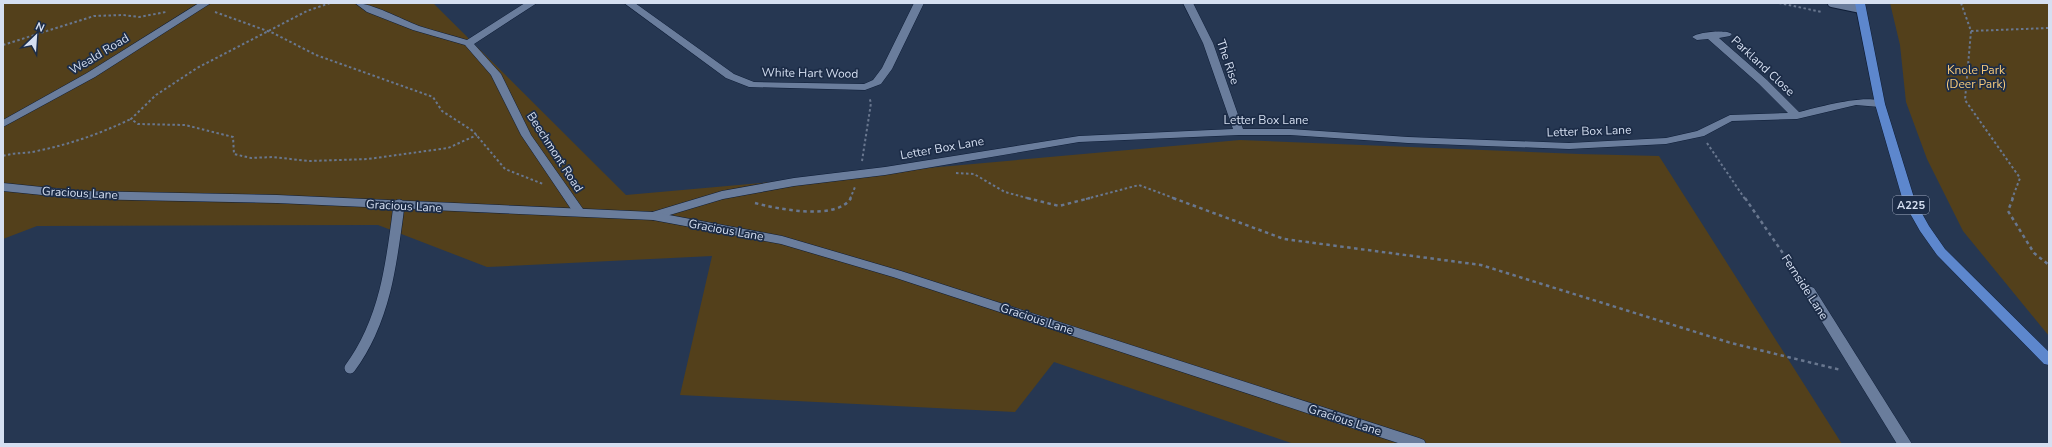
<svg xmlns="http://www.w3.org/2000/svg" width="2052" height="447" viewBox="0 0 2052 447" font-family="'Nunito Sans',sans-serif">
<rect width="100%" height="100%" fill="#263752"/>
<!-- green -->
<g fill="#53401b">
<polygon points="3,3 433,3 626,195 1240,140 1579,154 1659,156 1842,444 1294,444 1054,362 1015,412 680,395 712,256 487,267 378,225 37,226 3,239"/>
<polygon points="1890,3 2049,3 2049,336 1963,231 1927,159 1906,102 1900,45"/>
</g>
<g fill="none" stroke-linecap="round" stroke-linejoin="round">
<defs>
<polyline id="lane-far1" points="1832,3 1861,9"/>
<path id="lane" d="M350 368C385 321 392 262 399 205"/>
<g id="street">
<polygon points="199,3 211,3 95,77 3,127 3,120 87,73"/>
<path d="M355 3C372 3 401 19 419 26 434 31 451 35 467 40L525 3H537L474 44 501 74 531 135 583 209 585 212 583 215H575L521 135 491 75 465 45 413 30 367 12Z"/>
<polygon points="624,3 635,3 734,74 754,82 864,84 873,80 882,68 914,3 924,3 892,69 881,84 865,90 749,87 726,78"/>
<path d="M1183 3H1193L1213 43 1243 129H1290L1408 137 1569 143 1666 138 1697 131 1730 115 1788 113 1759 84 1708 39 1697 40 1692 37C1697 32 1727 29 1732 34L1730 36 1719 38 1767 80 1799 112C1815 108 1874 91 1885 104L1880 107 1856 105 1797 119 1732 121 1704 136 1666 144 1569 149 1408 143 1290 135H1239L1079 142 885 175 794 186 723 199 653 220 647 216 649 213 722 191 794 178 885 167 1079 136 1233 129 1203 43Z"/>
<polygon points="1809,286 1814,288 1912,444 1897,444 1803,291 1804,288"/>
</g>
<polygon id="secondary" points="3,183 81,191 277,195 653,212 782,236 901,271 1419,438 1424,440 1426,444 1401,444 893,277 781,244 653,220 277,203 81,199 3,191"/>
<polygon id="primary" points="1855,3 1865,3 1885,104 1915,201 1929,226 1945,249 2049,352 2049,365 2044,364 1937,255 1920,231 1903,201 1875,104"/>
</defs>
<!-- lane-far1 casing -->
<use href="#lane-far1" stroke="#0e1d37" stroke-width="10"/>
<!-- lane casing -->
<use href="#lane" stroke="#0e1d37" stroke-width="12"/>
<!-- street casing -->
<use href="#street" stroke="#0e1d37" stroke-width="1"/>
<!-- secondary casing -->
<use href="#secondary" stroke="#0e1d37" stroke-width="1"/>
<!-- primary casing -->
<use href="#primary" stroke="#0e1d37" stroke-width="1"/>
<!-- path-far1 -->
<g stroke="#69778f" stroke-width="2" stroke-dasharray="2.5 2.5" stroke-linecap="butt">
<polyline points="330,3 307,11 197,68 156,95 131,119 138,124 185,125 233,137 234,154 251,158 273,157 308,161 368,159 448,148 477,135"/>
<polyline points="1779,3 1822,12"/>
<polyline points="1961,3 1971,31 1965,100 2020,178 2012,199"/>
<polyline points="215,12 273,33 316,55 433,97 442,111 473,131 505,169 543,184"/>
<polyline points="1971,31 2049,28"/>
<polyline points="3,45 94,16 123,15 139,17 166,12"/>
<polyline points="1707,143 1745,199"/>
<path d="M3 156C16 152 25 154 37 151 71 144 99 134 131 119"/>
<polyline points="862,161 871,103 869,97"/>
<polyline points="956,173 974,174 1005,192 1031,199"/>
<polyline points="850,199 855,187"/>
<polyline points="1086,199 1139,185 1176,199"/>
</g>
<!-- path -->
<g stroke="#69778f" stroke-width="2.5" stroke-dasharray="3.5 3.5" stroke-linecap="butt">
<polyline points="1027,198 1059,206 1090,198"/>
<polyline points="1173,198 1284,239 1481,265 1731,343 1841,370"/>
<polyline points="1745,198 1802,281"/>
<polyline points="2013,198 2008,211 2034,253 2049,265"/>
<path d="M755 203C777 209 837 221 851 198"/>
</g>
<!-- lane-far1 -->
<use href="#lane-far1" stroke="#6a7d9c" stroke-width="8"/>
<!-- lane -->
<use href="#lane" stroke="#6a7d9c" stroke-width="11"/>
<!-- street -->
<use href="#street" fill="#6a7d9c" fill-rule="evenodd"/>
<!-- secondary -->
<use href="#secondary" fill="#6a7d9c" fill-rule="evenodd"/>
<!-- primary -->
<use href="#primary" fill="#5d87cd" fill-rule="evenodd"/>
</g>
<g text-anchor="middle" stroke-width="3.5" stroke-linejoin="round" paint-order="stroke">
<!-- shield labels -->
<rect fill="#1c2c47" stroke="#9ea9be" stroke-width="1" x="1893" y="196" width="36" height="18" rx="3"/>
<g font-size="11" font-weight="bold" fill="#d5dff1">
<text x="1911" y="209">A225</text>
</g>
<!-- street labels -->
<g font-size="12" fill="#d5dff1" stroke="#1c2c47">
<text transform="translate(99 54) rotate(-31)" y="4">Weald Road</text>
<text transform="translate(1228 62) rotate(71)" y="4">The Rise</text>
<text transform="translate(1763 66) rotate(43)" y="4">Parkland Close</text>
<text transform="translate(810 73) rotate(1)" y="4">White Hart Wood</text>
<text x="1266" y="124">Letter Box Lane</text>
<text transform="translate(1589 131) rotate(-2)" y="4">Letter Box Lane</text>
<text transform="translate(942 148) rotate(-10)" y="4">Letter Box Lane</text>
<text transform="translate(555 152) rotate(57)" y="4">Beechmont Road</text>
<text transform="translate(80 193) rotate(3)" y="4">Gracious Lane</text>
<text transform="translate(404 206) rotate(3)" y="4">Gracious Lane</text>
<text transform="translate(726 230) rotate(10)" y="4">Gracious Lane</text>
<text transform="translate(1805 287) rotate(57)" y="4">Fernside Lane</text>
<text transform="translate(1037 319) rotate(18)" y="4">Gracious Lane</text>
<text transform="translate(1345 420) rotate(18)" y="4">Gracious Lane</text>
</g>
<!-- park labels -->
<g font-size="12" fill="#f7ca7a" stroke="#1c2c47">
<text x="1976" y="74">Knole Park<tspan x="1976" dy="14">(Deer Park)</tspan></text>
</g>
</g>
<!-- border -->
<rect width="2052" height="447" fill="none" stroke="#d5dff1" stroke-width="8"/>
<!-- north arrow -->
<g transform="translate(36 36) rotate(25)" stroke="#1c2c47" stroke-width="3" paint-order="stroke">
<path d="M0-3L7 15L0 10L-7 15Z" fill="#d5dff1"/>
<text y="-6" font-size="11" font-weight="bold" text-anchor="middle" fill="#d5dff1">N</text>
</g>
</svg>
